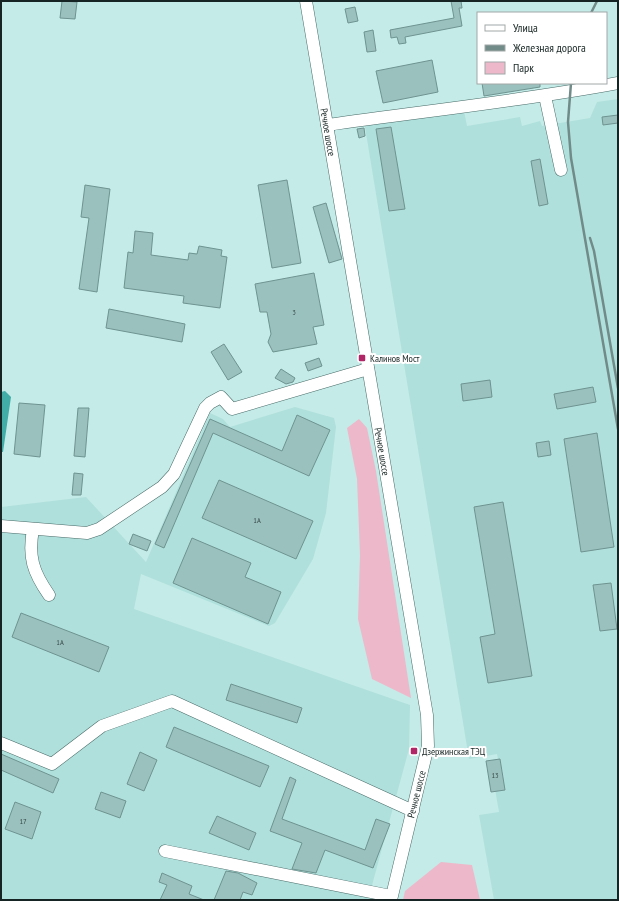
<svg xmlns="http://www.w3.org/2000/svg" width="619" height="901" viewBox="0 0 619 901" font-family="'PT Sans Narrow',sans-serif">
<rect width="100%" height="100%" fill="#c4ebe7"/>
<!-- built -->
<g fill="#b0e0dc">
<polygon points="618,99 618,900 494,900 479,815 499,812 491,766 499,764 497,754 469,759 364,121 463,106 467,126 520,117 522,126 540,121 542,126 590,118 597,102"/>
<polygon points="295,407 334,418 336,427 326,513 313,559 275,623 269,626 141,574 134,609 410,705 409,749 368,900 1,900 1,507 86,497 146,562 210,413 223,419 230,427"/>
</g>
<!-- green -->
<g fill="#edb9ca">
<polygon points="359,419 367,428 376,471 411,698 372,679 358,619 360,555 357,479 347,428"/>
<polygon points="441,862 472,865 480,900 403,900 405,891"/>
</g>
<!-- water -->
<polygon fill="#42aca6" points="5,391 11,397 3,452 1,452 1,392"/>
<!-- building -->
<g fill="#9bc1be" stroke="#6e9390">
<polygon points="62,1 77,2 75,19 60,18"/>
<polygon points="451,1 461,1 462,8 459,8 462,26 405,37 406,43 399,44 397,37 391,38 390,30 454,18"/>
<polygon points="355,7 358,21 348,23 345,9"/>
<polygon points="373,30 376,51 367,52 364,32"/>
<polygon points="432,60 438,92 383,103 376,71"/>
<polygon points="482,83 540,83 540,87 484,96"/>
<polygon points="618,115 618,123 603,125 602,117"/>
<polygon points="391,127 405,209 389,211 376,129"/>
<polygon points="364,128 365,136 359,138 357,129"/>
<polygon points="540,159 548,204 539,206 531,161"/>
<polygon points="287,180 301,263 272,268 258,185"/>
<polygon points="85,185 110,189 97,292 79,289 89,218 81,217"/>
<polygon points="326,203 342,259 329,263 313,207"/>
<polygon points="135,231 153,233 151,255 188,260 189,253 197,254 199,246 222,250 221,256 227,257 220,308 183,303 184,296 124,288 128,252 133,253"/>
<polygon points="314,273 324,325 313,327 317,344 273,352 268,342 271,334 267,312 260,312 255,284"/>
<polygon points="109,309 185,324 182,342 106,328"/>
<polygon points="224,344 242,372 228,380 211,352"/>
<polygon points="319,358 322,366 308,371 305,363"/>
<polygon points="281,369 295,378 293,382 286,384 275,378"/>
<polygon points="490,380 492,397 463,401 461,384"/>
<polygon points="593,387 596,402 557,409 554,394"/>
<polygon points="19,403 45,405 40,457 14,454"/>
<polygon points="78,408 89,408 85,457 74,456"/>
<polygon points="297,415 330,430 309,476 213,433 164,548 155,544 210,419 282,451"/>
<polygon points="597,433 614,547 581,552 564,439"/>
<polygon points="549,441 551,455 538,457 536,443"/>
<polygon points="74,473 83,474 81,495 72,495"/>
<polygon points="219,480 313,521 296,559 202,518"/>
<polygon points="503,502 532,676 488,683 480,637 495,634 474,507"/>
<polygon points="133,534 151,541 147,551 129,544"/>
<polygon points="192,538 251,563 245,577 281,592 268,624 173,583"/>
<polygon points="611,583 617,629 600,631 593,585"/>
<polygon points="21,613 109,647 99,672 12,637"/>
<polygon points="231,684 302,708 297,723 226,700"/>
<polygon points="174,727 269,766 260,787 166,747"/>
<polygon points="140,752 157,760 144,791 127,784"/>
<polygon points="1,754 59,779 53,793 1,770"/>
<polygon points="500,759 505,790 491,792 486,761"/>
<polygon points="290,777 296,780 282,819 365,850 376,819 390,824 373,868 325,850 316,873 292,869 302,843 270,831"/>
<polygon points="101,792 126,801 120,818 95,809"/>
<polygon points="15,802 41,812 32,839 5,829"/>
<polygon points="217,816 256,833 249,850 209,833"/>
<polygon points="226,871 238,873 257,883 252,895 243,892 240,900 214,900"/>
<polygon points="162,873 192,886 189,894 204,900 160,900 167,885 159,882"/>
</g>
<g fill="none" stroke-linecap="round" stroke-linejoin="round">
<defs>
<g id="minor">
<path id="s1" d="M306 1 427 715 428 746 391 900"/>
<polyline points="545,96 561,170"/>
<path d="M327 125C424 111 522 101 618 83"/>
<polyline points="1,526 87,533 99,529 162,487 174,474 205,408 210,403 221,397 232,409 368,369"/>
<path d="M33 529C28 557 33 572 49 595"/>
<polyline points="1,743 52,764 102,726 172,701 413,811"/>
<polyline points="165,851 391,896"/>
</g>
</defs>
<!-- minor casing -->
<use href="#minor" stroke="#476a67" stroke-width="13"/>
<!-- minor -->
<use href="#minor" stroke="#fff" stroke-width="12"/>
<!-- rail -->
<g stroke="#708b88" stroke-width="2.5">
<polyline points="591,13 597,1"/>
<polyline points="571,83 568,122 571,158 618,429"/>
<polyline points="590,238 594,251 618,388"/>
</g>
</g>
<!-- markers -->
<g fill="#b02666" stroke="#fff" stroke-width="1.5">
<rect x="358" y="354" width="8" height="8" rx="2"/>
<rect x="410" y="747" width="8" height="8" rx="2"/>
</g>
<g text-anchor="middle" stroke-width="4" stroke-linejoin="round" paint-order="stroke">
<!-- number labels -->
<g font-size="8" fill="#374c4a">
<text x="294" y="315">3</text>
<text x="257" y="523">1А</text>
<text x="60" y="645">1А</text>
<text x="495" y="778">13</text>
<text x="23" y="824">17</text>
</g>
<!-- street labels -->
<g font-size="10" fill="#162523" stroke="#fff">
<text dy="4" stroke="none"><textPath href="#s1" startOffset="133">Речное шоссе</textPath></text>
<text dy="4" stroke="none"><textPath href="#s1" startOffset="457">Речное шоссе</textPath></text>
<text transform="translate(416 794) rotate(-76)" y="4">Речное шоссе</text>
</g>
<!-- poi labels -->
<g font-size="10" fill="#162523" stroke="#fff" text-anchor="start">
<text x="370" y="362">Калинов Мост</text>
<text x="422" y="755">Дзержинская ТЭЦ</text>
</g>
</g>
<!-- border -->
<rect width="619" height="901" fill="none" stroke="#162523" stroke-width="4"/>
<!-- legend -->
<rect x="477" y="12" width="130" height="72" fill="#ffffff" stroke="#a2a8a7"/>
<rect x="485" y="25" width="20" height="6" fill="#ffffff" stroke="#a2a8a7"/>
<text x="513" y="32" font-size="12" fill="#162523">Улица</text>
<rect x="485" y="45" width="20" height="6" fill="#708b88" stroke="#a2a8a7"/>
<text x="513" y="52" font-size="12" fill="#162523">Железная дорога</text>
<rect x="485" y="62" width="20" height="12" fill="#edb9ca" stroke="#a2a8a7"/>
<text x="513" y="72" font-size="12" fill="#162523">Парк</text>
</svg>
